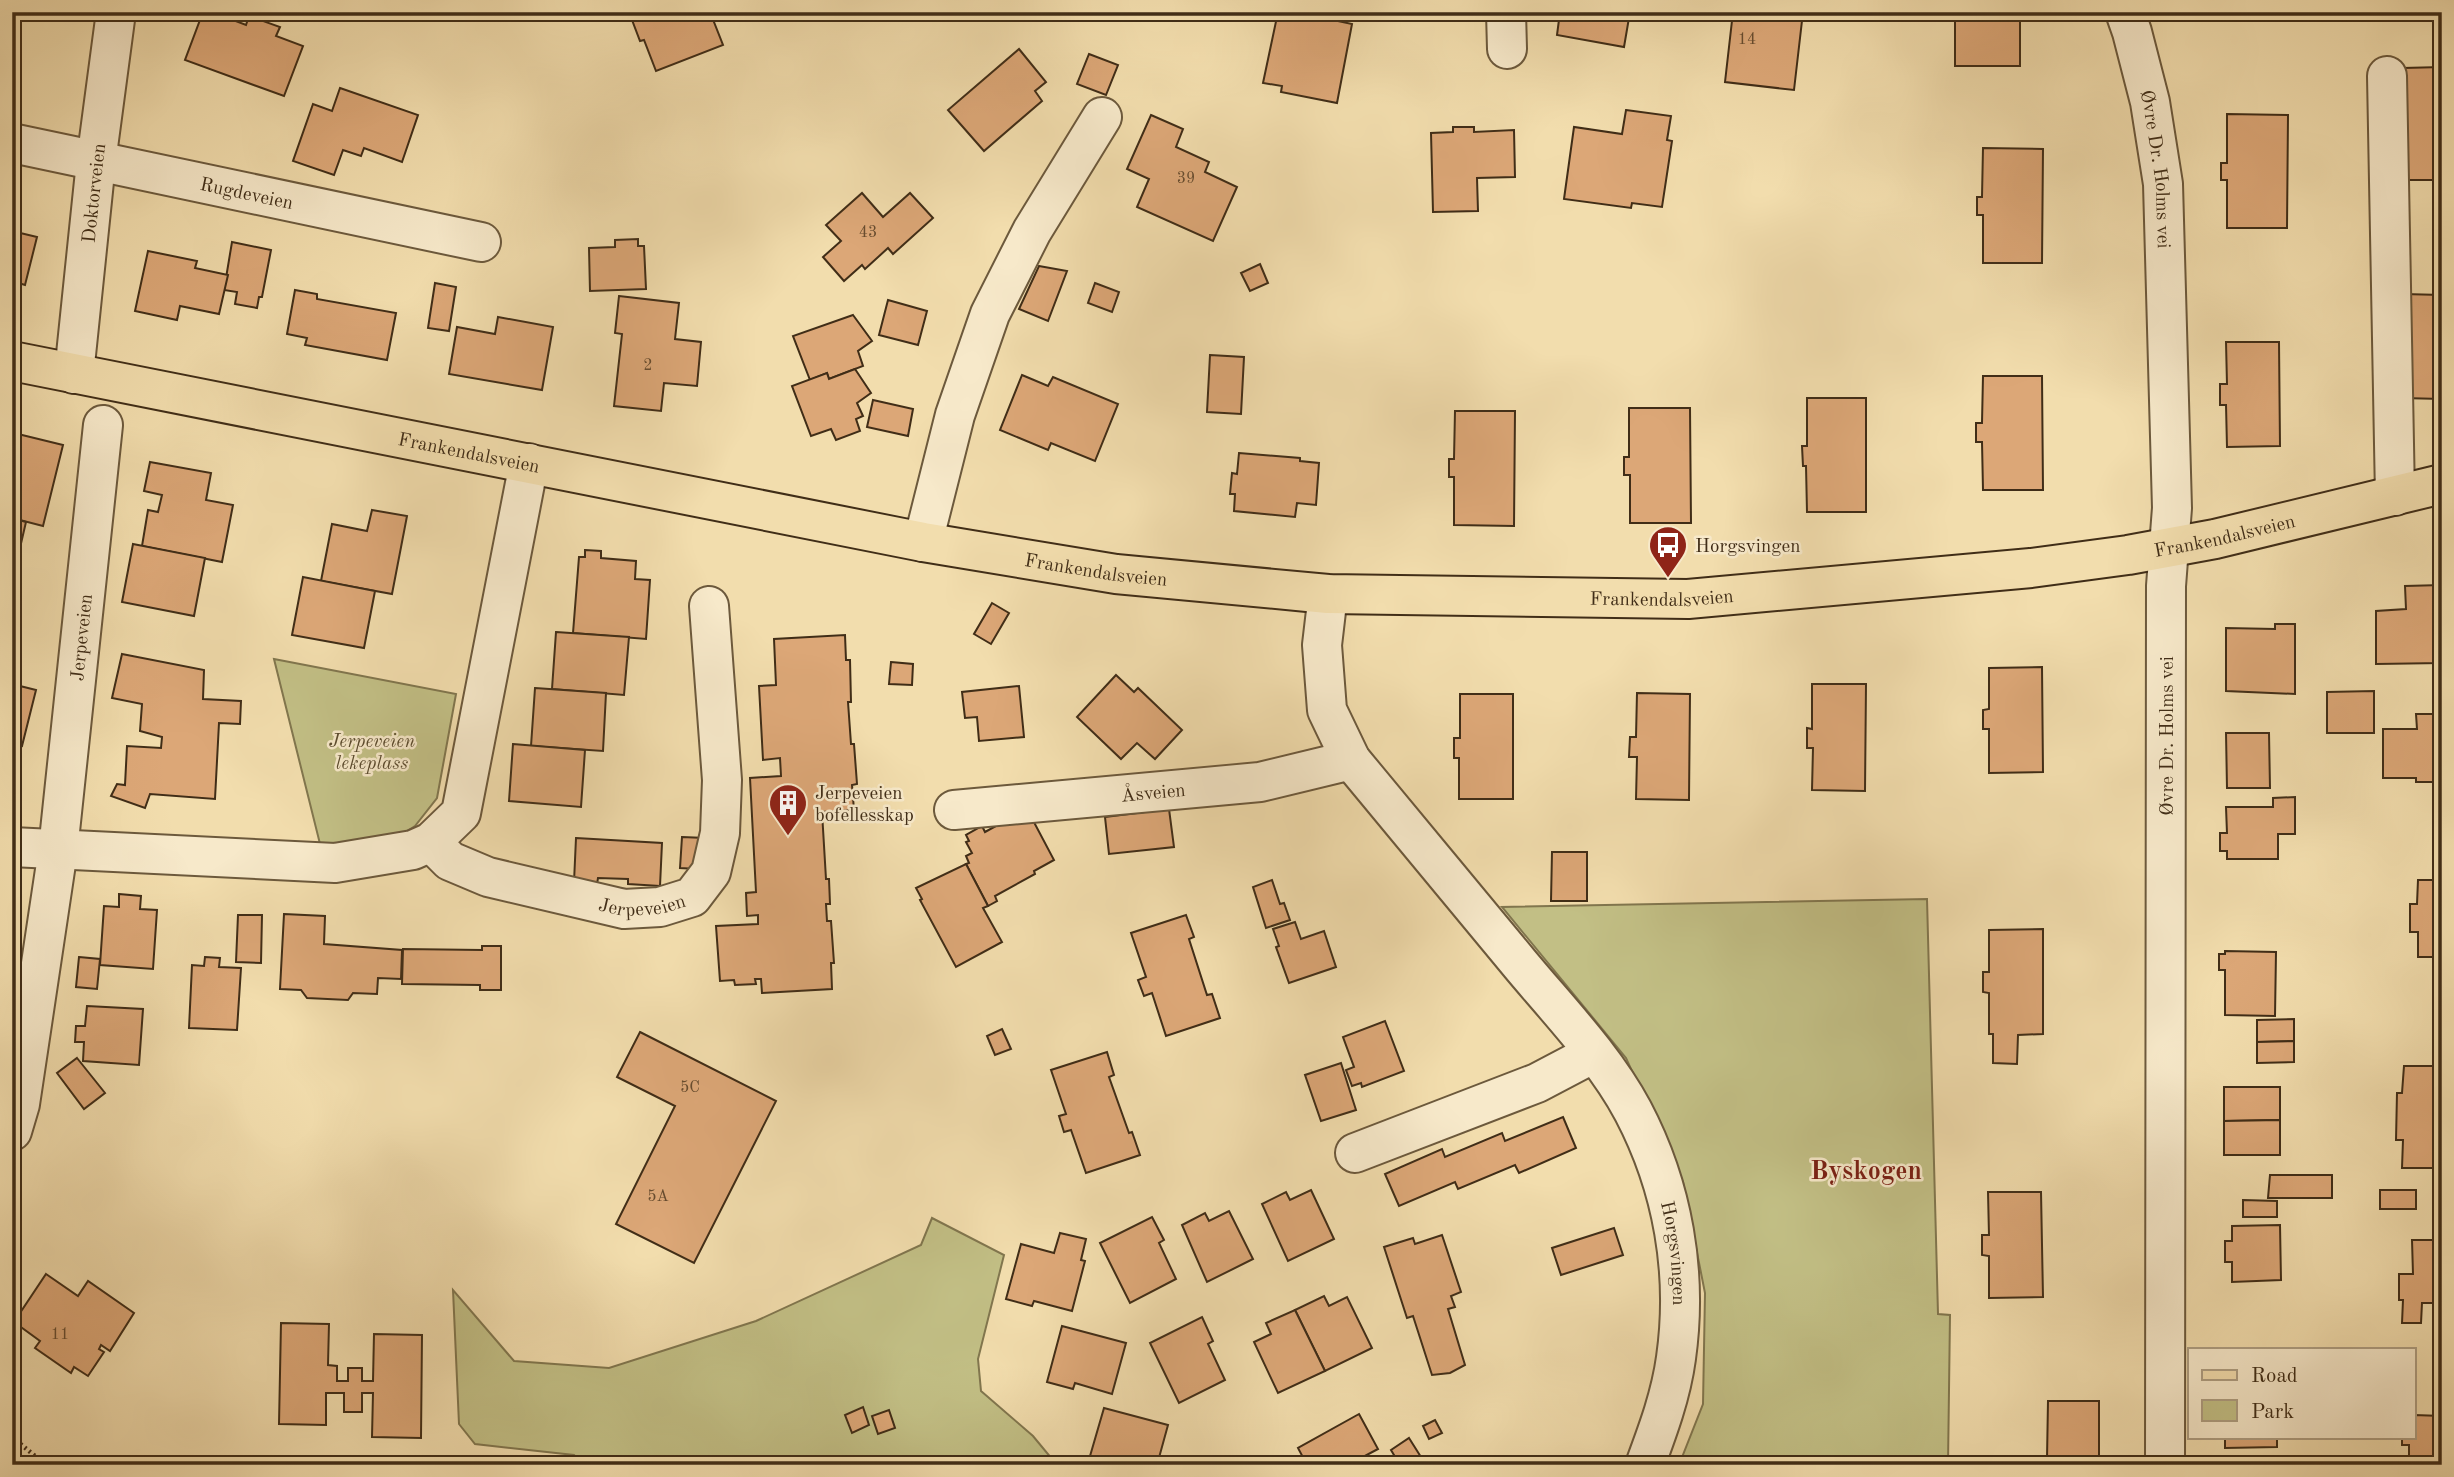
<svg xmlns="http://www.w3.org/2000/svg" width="2454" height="1477" viewBox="0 0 2454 1477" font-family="'Old Standard TT',serif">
<rect width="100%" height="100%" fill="#f2ddad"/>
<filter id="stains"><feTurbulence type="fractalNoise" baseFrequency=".00286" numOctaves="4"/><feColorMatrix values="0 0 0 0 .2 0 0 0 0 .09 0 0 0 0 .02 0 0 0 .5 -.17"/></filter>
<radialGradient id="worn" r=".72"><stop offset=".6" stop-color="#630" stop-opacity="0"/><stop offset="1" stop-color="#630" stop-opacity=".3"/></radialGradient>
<!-- green -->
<g fill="#c2bf85" stroke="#81764e" stroke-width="2">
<polygon points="274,659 456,694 437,798 415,826 396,838 321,848"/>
<polygon points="1927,899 1938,1314 1950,1315 1948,1465 1679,1465 1703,1404 1705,1293 1683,1182 1626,1058 1502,907"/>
<polygon points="932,1218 1004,1255 978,1359 981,1391 1033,1436 1057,1465 584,1465 574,1455 475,1444 459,1424 453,1290 514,1361 609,1368 756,1321 921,1245"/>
</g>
<!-- building -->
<g fill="#dca777" stroke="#402d17" stroke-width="2">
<polygon points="203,12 212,12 246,25 249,16 280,27 276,36 303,46 284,96 185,60"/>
<polygon points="629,12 710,12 723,45 656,71 644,40 640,41"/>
<polygon points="1278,12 1327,12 1328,19 1352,24 1337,103 1281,92 1282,86 1263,83"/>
<polygon points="1560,12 1630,12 1624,47 1557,35"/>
<polygon points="1733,12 1803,12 1794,90 1725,82"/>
<rect x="1955" y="12" width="65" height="54"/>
<polygon points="1019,49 1046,82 1035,91 1042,101 984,151 948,110"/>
<polygon points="1089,54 1118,65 1106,95 1077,84"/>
<polygon points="2442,67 2442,180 2403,180 2403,68"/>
<polygon points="340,88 418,115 402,162 364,148 361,156 343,150 334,175 293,161 313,104 332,111"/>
<polygon points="1626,110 1671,116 1667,140 1672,141 1662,207 1632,203 1631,208 1564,199 1574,127 1622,134"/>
<polygon points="2227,114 2288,115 2287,228 2227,228 2227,180 2221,180 2221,163 2227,163"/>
<polygon points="1151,115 1183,129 1176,147 1209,162 1205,172 1237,187 1213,241 1137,207 1149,179 1127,169"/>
<polygon points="1453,127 1474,127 1474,132 1514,130 1515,177 1477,178 1478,211 1433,212 1431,133 1453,132"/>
<polygon points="1983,148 2043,149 2042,263 1983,263 1983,215 1977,215 1977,197 1982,197"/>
<polygon points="862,193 883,217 910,193 933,218 893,254 888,248 865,269 862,265 844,281 823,257 841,241 826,225"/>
<polygon points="12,231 37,237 25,285 12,281"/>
<polygon points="638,239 638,246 644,246 646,289 590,291 589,248 615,247 615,240"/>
<polygon points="232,242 271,250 262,297 259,297 257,308 235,304 237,292 224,290"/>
<polygon points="148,251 197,261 195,268 228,275 219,314 180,306 177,320 135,311"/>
<polygon points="1260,264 1268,283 1250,291 1241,273"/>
<polygon points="1039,266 1067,271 1048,321 1019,309"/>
<polygon points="435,283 456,287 449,331 428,328"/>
<polygon points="1095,283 1119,292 1112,312 1088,303"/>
<polygon points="295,290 317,294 317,299 396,313 387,360 305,345 307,338 287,334"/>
<polygon points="2403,294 2442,295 2442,399 2402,398"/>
<polygon points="619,296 679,303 675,339 701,342 697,386 664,383 661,411 614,406 622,334 615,333"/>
<polygon points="888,300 927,311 918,345 879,335"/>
<polygon points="853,315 872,341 858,351 863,366 829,379 827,373 810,380 793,336"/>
<polygon points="498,317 553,327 542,390 449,374 457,327 495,334"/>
<polygon points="2226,342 2279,342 2280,446 2227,447 2226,405 2220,405 2220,384 2227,384"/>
<polygon points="1210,355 1244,357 1241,414 1207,412"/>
<polygon points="855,369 871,393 857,403 863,416 856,419 860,431 836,440 831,429 811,436 792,386 827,373 829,379"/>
<polygon points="1022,375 1048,386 1053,377 1118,404 1095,461 1051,443 1048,450 1000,430"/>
<polygon points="1983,376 2042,376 2043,490 1983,490 1982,442 1976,442 1976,423 1982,423"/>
<polygon points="1807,398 1866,398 1866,512 1807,512 1806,466 1803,466 1802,446 1807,446"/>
<polygon points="873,400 913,409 908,436 867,427"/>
<polygon points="1629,408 1690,408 1691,523 1630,523 1630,475 1624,475 1624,457 1629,457"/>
<polygon points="1455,411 1515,411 1514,526 1454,525 1454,477 1449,477 1449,459 1454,459"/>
<polygon points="18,434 63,445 43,526 12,518 12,459"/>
<polygon points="1239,453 1300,458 1300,461 1319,463 1316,505 1297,503 1295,517 1234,511 1235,494 1230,494 1232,473 1237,474"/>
<polygon points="150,462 211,473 206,500 233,505 222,562 142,546 148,510 158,512 162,495 144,491"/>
<polygon points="372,510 407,516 392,594 321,581 332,524 367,531"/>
<polygon points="12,518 26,522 13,578 12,578"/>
<polygon points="133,544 205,558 194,616 122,602"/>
<polygon points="585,550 601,551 601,558 636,561 635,579 650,580 646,639 573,633 579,557 585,557"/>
<polygon points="303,577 375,591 364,648 292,635"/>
<polygon points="2442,585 2442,663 2376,664 2376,611 2406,609 2405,586"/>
<polygon points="992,603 1009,613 991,644 974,634"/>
<polygon points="2275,624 2295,624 2295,694 2226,691 2226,628 2275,629"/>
<polygon points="556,632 629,637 624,695 552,689"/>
<polygon points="845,635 846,660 850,660 851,702 848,702 851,744 854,744 857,784 852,785 854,810 822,812 826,879 829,879 830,904 826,904 827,921 831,921 834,963 831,963 832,989 762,993 761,979 755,979 756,984 735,985 734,980 720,981 716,926 758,924 758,915 747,916 746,893 756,892 750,778 781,776 780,758 763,760 759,686 776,685 774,639"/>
<polygon points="122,654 204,670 203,699 241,701 240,724 219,723 215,799 150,794 145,808 111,796 117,784 125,785 127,746 161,748 162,737 140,731 142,704 112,698"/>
<polygon points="891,662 913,664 912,685 889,684"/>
<polygon points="2042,667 2043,772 1989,773 1989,729 1983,729 1983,710 1989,709 1989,668"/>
<polygon points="1116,675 1134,692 1138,688 1182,730 1155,759 1137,743 1121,759 1077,717"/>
<polygon points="12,684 36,690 22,746 12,744"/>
<polygon points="1812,684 1866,684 1865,791 1812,790 1813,748 1807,748 1807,728 1812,729"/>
<polygon points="1019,686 1024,737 979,741 977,717 965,718 962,692"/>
<polygon points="535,688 606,693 603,751 531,746"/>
<polygon points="2374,691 2374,733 2327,733 2327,692"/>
<polygon points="1637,693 1690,694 1689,800 1636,799 1637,757 1629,757 1630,737 1636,737"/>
<polygon points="1460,694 1513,694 1513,799 1459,799 1459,758 1454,758 1454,738 1460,738"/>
<polygon points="2416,714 2442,714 2442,782 2416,782 2416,778 2383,778 2383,729 2417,729"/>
<polygon points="2226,733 2269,733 2270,788 2227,788"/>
<polygon points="513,744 585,750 581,807 509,801"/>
<polygon points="2295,797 2295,834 2278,834 2278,859 2227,859 2227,851 2220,851 2220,833 2227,833 2226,807 2273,807 2273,798"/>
<polygon points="1027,809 1054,860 1034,871 1035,874 995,896 997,901 988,906 966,864 969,863 966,856 972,853 966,842 969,841 966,835 982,826 985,832"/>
<polygon points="1169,809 1174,847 1109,854 1105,817"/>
<polygon points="682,837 705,838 697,869 680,868"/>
<polygon points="576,838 662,843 660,886 628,884 628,879 598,878 597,884 574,882"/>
<polygon points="1552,852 1587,852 1587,901 1551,901"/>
<polygon points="966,864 988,906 983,908 1002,942 956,967 920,900 922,899 916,888"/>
<polygon points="1272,880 1280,904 1284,903 1290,920 1266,928 1253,887"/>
<polygon points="2418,880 2442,880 2442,957 2418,957 2418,932 2410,932 2410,904 2417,904"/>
<polygon points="119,894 141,896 140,909 157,910 153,969 100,965 104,906 119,907"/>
<polygon points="284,914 325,916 324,944 402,950 401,979 378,978 377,994 353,993 348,1000 307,998 301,990 280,989"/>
<polygon points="238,915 262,915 261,963 236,962"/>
<polygon points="1186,915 1194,937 1189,939 1207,995 1212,994 1220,1018 1166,1036 1152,993 1144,996 1138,980 1146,977 1131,933"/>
<polygon points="1295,922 1301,939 1324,931 1336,967 1289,983 1276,947 1279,946 1273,929"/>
<polygon points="2043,929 2043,1034 2018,1035 2017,1064 1993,1063 1993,1034 1989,1034 1989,993 1983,992 1983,972 1989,972 1989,930"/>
<polygon points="482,946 501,946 501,990 480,990 480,985 402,984 403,949 482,950"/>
<polygon points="2225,951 2276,952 2275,1016 2225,1015 2225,970 2219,970 2219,954 2225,954"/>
<polygon points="79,957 100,959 97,989 76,987"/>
<polygon points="205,957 220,958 219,967 241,968 237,1030 189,1028 192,965 204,966"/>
<polygon points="87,1006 143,1009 139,1065 83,1061 84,1042 75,1042 76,1026 85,1026"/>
<polygon points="2294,1019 2294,1041 2257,1042 2257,1020"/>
<polygon points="1385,1021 1404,1071 1362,1087 1361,1083 1352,1086 1346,1070 1354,1067 1343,1037"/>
<polygon points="1002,1029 1011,1049 995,1055 987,1036"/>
<polygon points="640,1032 776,1101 694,1263 616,1224 675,1106 617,1077"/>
<polygon points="2294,1041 2294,1062 2257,1063 2257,1042"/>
<polygon points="1107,1052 1114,1075 1109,1077 1129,1133 1132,1132 1140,1155 1086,1173 1071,1130 1064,1132 1059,1116 1066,1114 1051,1070"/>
<polygon points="77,1058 105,1093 84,1109 57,1073"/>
<polygon points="1341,1063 1356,1110 1321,1121 1305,1075"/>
<polygon points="2404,1066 2442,1066 2442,1168 2402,1168 2403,1140 2396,1140 2397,1093 2402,1093"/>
<polygon points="2224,1087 2280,1087 2280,1120 2224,1121"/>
<polygon points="1563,1117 1576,1148 1519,1173 1515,1165 1458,1189 1455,1182 1399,1206 1385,1174 1442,1149 1445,1157 1502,1133 1505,1141"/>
<polygon points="2280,1120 2280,1155 2224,1155 2224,1121"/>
<polygon points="2270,1175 2332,1175 2332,1198 2268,1198"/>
<polygon points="1311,1190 1334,1239 1288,1261 1262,1204 1286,1192 1290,1200"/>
<rect x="2380" y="1190" width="36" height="19"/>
<polygon points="1988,1192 2041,1192 2043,1297 1989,1298 1989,1256 1982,1255 1982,1235 1989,1235"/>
<polygon points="2243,1200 2277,1201 2277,1217 2243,1217"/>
<polygon points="1229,1211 1253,1259 1207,1282 1182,1225 1205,1213 1209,1221"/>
<polygon points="1152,1217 1164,1240 1159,1243 1176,1279 1130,1303 1100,1243"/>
<polygon points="2280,1225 2281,1280 2232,1282 2232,1262 2225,1262 2225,1241 2232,1241 2232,1226"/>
<polygon points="1614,1228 1623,1255 1561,1275 1552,1248"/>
<polygon points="1060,1233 1086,1239 1081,1260 1085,1261 1072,1311 1034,1301 1032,1306 1006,1299 1021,1244 1054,1253"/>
<polygon points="1442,1235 1461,1292 1451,1296 1455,1307 1448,1309 1465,1365 1450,1373 1432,1375 1413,1316 1407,1318 1384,1247 1413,1238 1415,1244"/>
<polygon points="2412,1240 2442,1240 2442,1303 2422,1303 2421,1323 2402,1323 2403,1300 2399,1300 2399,1274 2413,1274"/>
<polygon points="46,1274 78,1296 88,1281 134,1313 110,1351 101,1345 99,1349 104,1352 88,1376 74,1367 71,1373 35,1348 40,1341 14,1322"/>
<polygon points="1324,1296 1329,1306 1347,1297 1372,1348 1325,1371 1295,1310"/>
<polygon points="1295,1310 1325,1371 1278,1393 1254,1342 1271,1334 1266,1323"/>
<polygon points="1202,1317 1213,1341 1208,1344 1225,1380 1179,1403 1150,1343"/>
<polygon points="281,1323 329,1324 328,1365 337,1366 337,1381 348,1381 348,1368 362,1368 362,1381 373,1381 374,1334 422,1335 421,1438 372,1437 373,1393 362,1393 362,1412 344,1412 344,1393 326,1393 326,1425 279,1424"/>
<polygon points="1062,1326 1126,1343 1112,1394 1075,1383 1073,1389 1047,1382"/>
<polygon points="2048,1401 2099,1401 2099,1459 2047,1459"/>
<polygon points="863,1407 869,1425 852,1433 845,1415"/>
<polygon points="1104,1408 1168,1425 1157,1465 1088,1463"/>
<polygon points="889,1410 895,1428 878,1434 872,1416"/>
<polygon points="1359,1414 1378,1449 1348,1465 1307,1465 1298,1448"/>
<polygon points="2414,1415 2442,1416 2442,1465 2409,1465 2409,1445 2402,1445 2402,1437 2414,1437"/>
<polygon points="1435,1420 1442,1433 1429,1439 1423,1426"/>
<polygon points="2225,1437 2277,1437 2277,1447 2225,1448"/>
<polygon points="1409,1438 1426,1465 1400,1465 1391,1450"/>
<rect x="2219" y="1463" width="60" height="2"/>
</g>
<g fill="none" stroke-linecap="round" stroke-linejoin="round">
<defs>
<g id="minor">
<polyline points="1506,12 1507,49"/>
<path id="s1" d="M2125 12 2132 32 2150 102 2163 184 2172 508 2166 586 2165 1465"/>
<polyline points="2387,76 2395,496"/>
<path id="s2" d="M12 143 481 242"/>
<path id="s3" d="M74 374 96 162 116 12"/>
<polyline points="923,542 955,415 990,314 1032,231 1102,117"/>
<path id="s4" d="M1328 594 1322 645 1327 710 1351 760C1407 828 1464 896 1520 964 1559 1011 1604 1057 1633 1111 1673 1187 1688 1273 1676 1358 1671 1395 1658 1430 1645 1465"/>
<path id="s5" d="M954 810 1260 782 1351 760"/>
<path id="s6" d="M431 842 450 861 488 877 624 909 660 907 692 897 711 872 720 833 722 780 709 606"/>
<polyline points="12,847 335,863 413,850 431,842 461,813 529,463"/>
<path id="s7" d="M12 1131 20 1104 58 850 103 425"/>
<polyline points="1355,1153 1537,1083 1594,1053"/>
</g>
<g id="major">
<path id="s8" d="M12 361 923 542 1116 574 1328 594 1688 599 2031 568 2128 555 2215 539 2442 484"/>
</g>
</defs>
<!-- minor casing -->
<use href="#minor" stroke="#6c593c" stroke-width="42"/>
<!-- major casing -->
<use href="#major" stroke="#402d17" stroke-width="42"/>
<!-- path -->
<polyline stroke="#402d17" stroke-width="4.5" stroke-dasharray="2 3.5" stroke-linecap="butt" points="12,1437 46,1465"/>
<!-- minor -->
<use href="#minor" stroke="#f7e9ca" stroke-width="38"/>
<!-- major -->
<use href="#major" stroke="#f2ddad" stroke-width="38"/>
</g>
<!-- icons -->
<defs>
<symbol id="bus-pin" viewBox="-11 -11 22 30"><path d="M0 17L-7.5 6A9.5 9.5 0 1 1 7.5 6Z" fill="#8f2418" stroke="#f7e9ca"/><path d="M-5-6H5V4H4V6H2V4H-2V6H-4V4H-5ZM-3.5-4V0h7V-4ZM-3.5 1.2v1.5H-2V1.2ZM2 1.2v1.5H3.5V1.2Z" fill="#fff"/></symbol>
<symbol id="building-pin" viewBox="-11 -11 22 30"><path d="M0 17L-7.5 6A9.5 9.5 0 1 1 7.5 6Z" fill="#8f2418" stroke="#f7e9ca"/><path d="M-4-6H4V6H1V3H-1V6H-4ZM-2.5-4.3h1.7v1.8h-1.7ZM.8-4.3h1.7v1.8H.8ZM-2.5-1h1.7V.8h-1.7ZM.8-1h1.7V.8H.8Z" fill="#fff"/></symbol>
</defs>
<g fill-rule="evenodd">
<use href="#bus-pin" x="1646" y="523" width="44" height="60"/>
<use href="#building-pin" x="766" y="781" width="44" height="60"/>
</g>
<g text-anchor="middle" stroke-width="5" stroke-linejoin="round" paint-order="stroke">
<!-- number labels -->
<g font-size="16" fill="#674c2f">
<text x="1747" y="44">14</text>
<text x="1186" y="183">39</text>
<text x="868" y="237">43</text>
<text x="648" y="370">2</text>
<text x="690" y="1092">5C</text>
<text x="658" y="1201">5A</text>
<text x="60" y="1339">11</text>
</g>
<!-- street labels -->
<g font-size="19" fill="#402d17" stroke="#f7e9ca">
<text dy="7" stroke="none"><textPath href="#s1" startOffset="161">Øvre Dr. Holms vei</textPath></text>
<text dy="7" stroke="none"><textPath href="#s3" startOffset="182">Doktorveien</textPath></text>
<text dy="7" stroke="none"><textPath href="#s2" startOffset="240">Rugdeveien</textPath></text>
<text dy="7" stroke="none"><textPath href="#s8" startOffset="466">Frankendalsveien</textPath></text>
<text dy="7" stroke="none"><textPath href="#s8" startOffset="2238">Frankendalsveien</textPath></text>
<text dy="7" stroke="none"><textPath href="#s8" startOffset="1104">Frankendalsveien</textPath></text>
<text dy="7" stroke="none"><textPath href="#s8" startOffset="1671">Frankendalsveien</textPath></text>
<text dy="7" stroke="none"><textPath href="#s7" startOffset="499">Jerpeveien</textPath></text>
<text transform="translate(2166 736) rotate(-90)" y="7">Øvre Dr. Holms vei</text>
<text dy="7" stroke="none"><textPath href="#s5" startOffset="200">Åsveien</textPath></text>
<text dy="7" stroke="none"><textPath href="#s6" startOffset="226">Jerpeveien</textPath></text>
<text dy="7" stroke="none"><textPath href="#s4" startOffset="772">Horgsvingen</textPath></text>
</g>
<!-- poi labels -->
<g font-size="19" fill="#402d17" stroke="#f7e9ca" text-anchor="start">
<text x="1695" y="552">Horgsvingen</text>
<text x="815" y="799">Jerpeveien<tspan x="815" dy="22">bofellesskap</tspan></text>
</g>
<!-- park labels -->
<g font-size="19" font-style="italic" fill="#5a4a2d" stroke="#f7e9ca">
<text x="372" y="747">Jerpeveien<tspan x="372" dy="22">lekeplass</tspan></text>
</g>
<!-- district labels -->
<g font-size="26" font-weight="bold" fill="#7a1f14" stroke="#f7e9ca">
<text x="1866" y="1179">Byskogen</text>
</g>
</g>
<!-- margin -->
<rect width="2454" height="1477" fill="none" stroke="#f2ddad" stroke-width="42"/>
<rect x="14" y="14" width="2426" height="1449" fill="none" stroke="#402d17" stroke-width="3.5"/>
<rect x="21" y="21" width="2412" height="1435" fill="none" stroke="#402d17" stroke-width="2"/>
<!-- legend -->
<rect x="2188" y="1348" width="228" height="91" fill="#f7e9ca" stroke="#ae9e82" stroke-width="2"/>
<rect x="2202" y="1370" width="35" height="10" fill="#f2ddad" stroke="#ae9e82" stroke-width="2"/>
<text x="2251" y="1382" font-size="21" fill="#402d17">Road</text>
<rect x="2202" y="1400" width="35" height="21" fill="#c2bf85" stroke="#ae9e82" stroke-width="2"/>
<text x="2251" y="1418" font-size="21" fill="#402d17">Park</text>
<rect width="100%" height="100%" filter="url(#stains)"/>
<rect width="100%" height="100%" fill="url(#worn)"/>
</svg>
